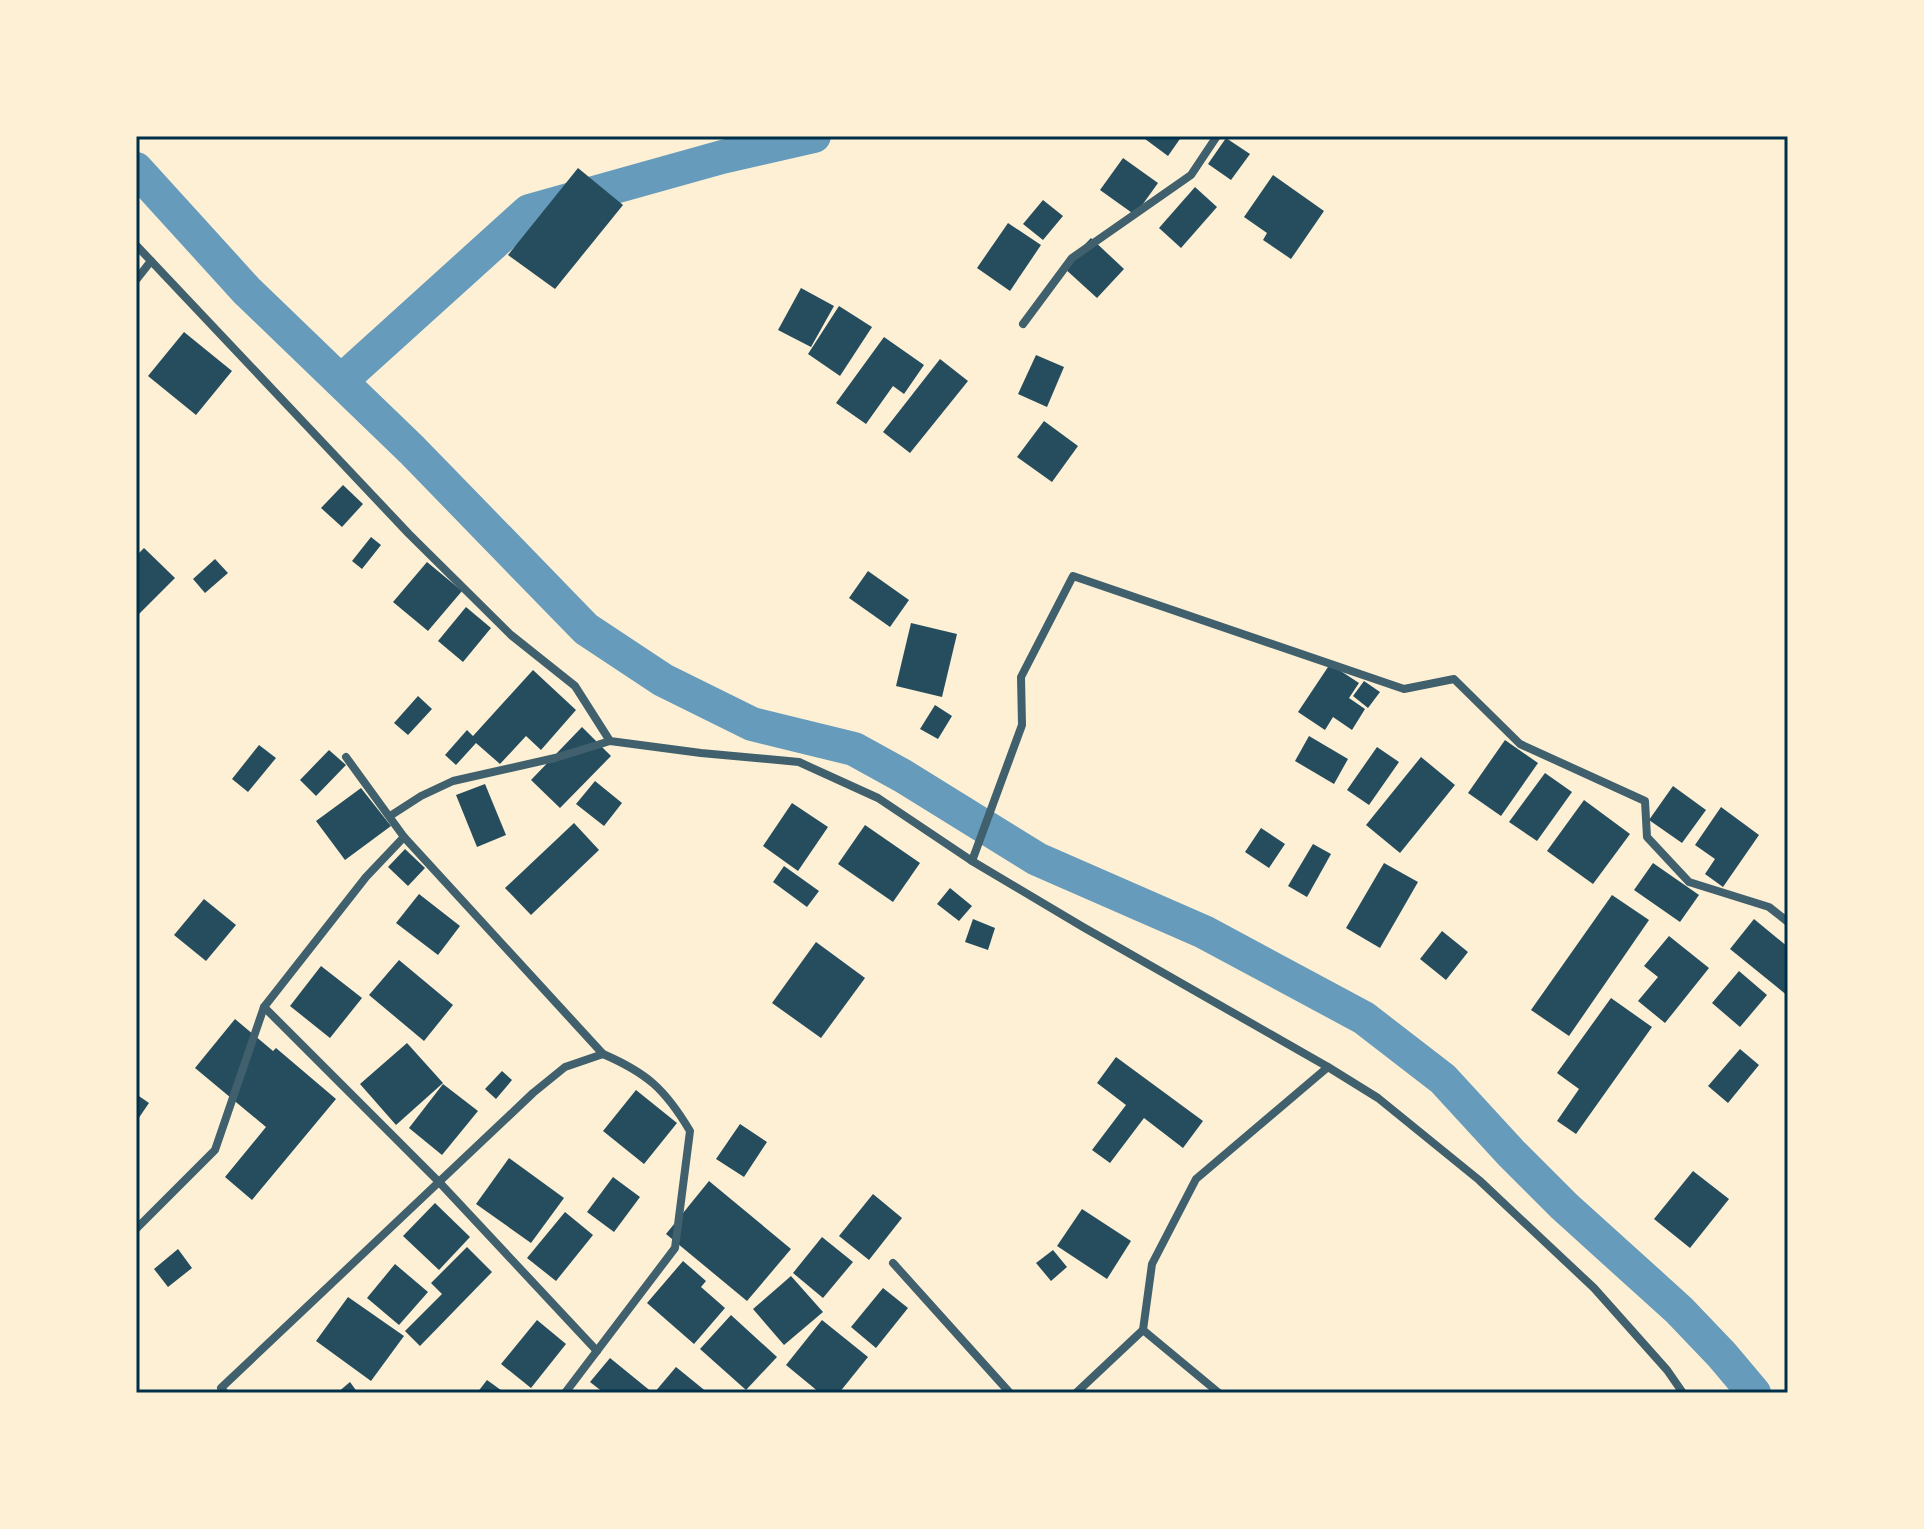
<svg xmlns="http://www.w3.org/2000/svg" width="1924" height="1529" viewBox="0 0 1924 1529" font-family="Lato,sans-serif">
<rect width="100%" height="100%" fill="#fdf0d5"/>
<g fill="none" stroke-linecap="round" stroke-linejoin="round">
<!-- canal -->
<g stroke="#669bbc" stroke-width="34">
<polyline points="136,169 247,291 412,450 586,629 663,680 752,724 854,749 903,776 1037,859 1204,932 1364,1018 1443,1079 1511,1153 1564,1206 1679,1310 1722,1355 1754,1393"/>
<polyline points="341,381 529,211 722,157 814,136"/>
</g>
</g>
<!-- building -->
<g fill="#264d5e">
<polygon points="1141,136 1182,136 1168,156"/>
<polygon points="1226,138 1250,154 1231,180 1208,164"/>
<polygon points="1123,158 1158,183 1135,215 1100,190"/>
<polygon points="578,168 623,205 555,289 508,255"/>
<polygon points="1273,175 1324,211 1291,259 1263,240 1267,233 1244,217"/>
<polygon points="1195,187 1217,207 1181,248 1159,228"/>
<polygon points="1043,200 1063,216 1043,240 1023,224"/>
<polygon points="1008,223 1041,245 1010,291 977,268"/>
<polygon points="1091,238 1124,269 1097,298 1063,267"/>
<polygon points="801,288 834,306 811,347 778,330"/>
<polygon points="839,306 872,327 840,376 808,354"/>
<polygon points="184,332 232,371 196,415 148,376"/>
<polygon points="884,337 924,365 904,394 893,386 866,424 836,403"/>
<polygon points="1036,355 1064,367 1047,407 1018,394"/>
<polygon points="940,359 968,381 910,453 883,432"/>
<polygon points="1044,421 1078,446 1052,482 1017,457"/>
<polygon points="343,485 363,504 342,527 321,508"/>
<polygon points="371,537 381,545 362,569 352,561"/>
<polygon points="144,548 175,578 136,617 136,556"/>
<polygon points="215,559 228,573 205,593 193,579"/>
<polygon points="427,562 462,591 428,631 393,602"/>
<polygon points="868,571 909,600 890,627 849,598"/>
<polygon points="466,607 491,628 463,662 438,641"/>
<polygon points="911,623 957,634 942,697 896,686"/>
<polygon points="1330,664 1359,683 1349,698 1365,709 1352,730 1333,717 1325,730 1298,712"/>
<polygon points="533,670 576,710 541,750 526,736 500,764 476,743 456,765 445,755 467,730 473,736"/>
<polygon points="1364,681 1380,692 1368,708 1353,696"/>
<polygon points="418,696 432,709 408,735 394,723"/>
<polygon points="935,705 952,716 938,739 920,729"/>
<polygon points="582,727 611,756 560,808 531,780"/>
<polygon points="1309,736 1348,759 1334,784 1295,761"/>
<polygon points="1505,740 1538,763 1501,816 1468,793"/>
<polygon points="259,745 276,758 248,792 232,779"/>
<polygon points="1377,747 1399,762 1369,805 1347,790"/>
<polygon points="329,750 346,765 316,796 300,780"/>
<polygon points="1421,757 1455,785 1400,853 1366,825"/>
<polygon points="1545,773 1572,792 1537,841 1509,822"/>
<polygon points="595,781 622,803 604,826 576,804"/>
<polygon points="485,784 506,835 477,847 456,795"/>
<polygon points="1673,786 1706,810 1682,843 1649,820"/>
<polygon points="361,788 391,826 345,860 316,821"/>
<polygon points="1584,800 1630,834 1593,884 1547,851"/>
<polygon points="792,803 828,827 798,871 763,846"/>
<polygon points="1721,807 1759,835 1723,887 1705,874 1715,859 1695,845"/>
<polygon points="574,823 599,850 531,915 505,888"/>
<polygon points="865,825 920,863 893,902 838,864"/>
<polygon points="1261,828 1285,844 1269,868 1245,852"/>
<polygon points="1313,844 1331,854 1307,897 1288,886"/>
<polygon points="405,849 425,868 408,886 388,867"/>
<polygon points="1384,863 1418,882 1380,948 1346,928"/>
<polygon points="1653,863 1699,895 1680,922 1634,890"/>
<polygon points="784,866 819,891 807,907 773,882"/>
<polygon points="950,888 972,906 959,921 937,904"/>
<polygon points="419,894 460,926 438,955 396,923"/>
<polygon points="1612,895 1649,920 1569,1036 1531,1010"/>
<polygon points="204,899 236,925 206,961 174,935"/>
<polygon points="973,919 995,928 988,950 965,942"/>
<polygon points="1754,919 1788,947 1788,996 1730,949"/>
<polygon points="1442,931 1468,952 1446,980 1420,959"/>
<polygon points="1669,936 1709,968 1665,1023 1638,1001 1658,977 1644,966"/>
<polygon points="816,942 865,978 821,1038 772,1003"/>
<polygon points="399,960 453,1005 424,1041 369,995"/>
<polygon points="321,966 362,998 330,1038 290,1006"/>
<polygon points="1739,971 1767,995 1740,1027 1712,1003"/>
<polygon points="1611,998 1652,1027 1576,1134 1557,1121 1579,1089 1557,1073"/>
<polygon points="235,1019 273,1051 276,1048 336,1099 252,1200 225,1177 266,1127 195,1068"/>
<polygon points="407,1043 443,1083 396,1125 360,1084"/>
<polygon points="1740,1049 1759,1065 1728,1103 1708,1086"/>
<polygon points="1116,1057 1203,1121 1183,1148 1144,1118 1110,1163 1092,1150 1126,1105 1097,1083"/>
<polygon points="502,1071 512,1080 496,1099 485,1089"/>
<polygon points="443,1084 478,1111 442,1155 409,1128"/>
<polygon points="636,1090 677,1123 644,1164 603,1131"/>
<polygon points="136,1094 149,1103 136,1122"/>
<polygon points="740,1124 767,1142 744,1177 716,1159"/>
<polygon points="509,1158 564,1198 531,1243 476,1204"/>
<polygon points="1693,1171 1729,1199 1690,1248 1654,1219"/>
<polygon points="613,1177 640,1197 614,1232 587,1212"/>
<polygon points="709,1181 791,1249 747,1301 666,1234"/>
<polygon points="873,1194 902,1218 869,1260 839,1236"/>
<polygon points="435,1203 470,1237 439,1270 403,1236"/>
<polygon points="1082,1209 1131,1241 1107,1279 1057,1246"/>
<polygon points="565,1212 593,1235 556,1281 527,1258"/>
<polygon points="822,1237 853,1262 823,1298 793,1273"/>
<polygon points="467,1247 492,1272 420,1346 405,1331 442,1294 431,1283"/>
<polygon points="178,1249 192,1268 168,1287 154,1269"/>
<polygon points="1053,1250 1067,1267 1051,1281 1036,1263"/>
<polygon points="683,1261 706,1281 701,1287 725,1308 694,1344 647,1303"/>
<polygon points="395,1264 428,1292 399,1325 367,1298"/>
<polygon points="791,1276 823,1312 784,1345 753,1309"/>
<polygon points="883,1288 908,1308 876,1348 851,1327"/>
<polygon points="348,1297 404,1336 371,1381 316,1341"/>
<polygon points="731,1315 777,1357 746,1390 700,1349"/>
<polygon points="537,1320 566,1344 531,1388 501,1364"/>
<polygon points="822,1320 868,1357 839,1393 820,1393 786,1365"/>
<polygon points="610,1358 653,1393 604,1393 590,1382"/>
<polygon points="676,1367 708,1393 654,1393"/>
<polygon points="487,1380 505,1393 477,1393"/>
<polygon points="350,1382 358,1393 337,1393"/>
</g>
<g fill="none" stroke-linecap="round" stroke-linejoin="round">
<!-- minor -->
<g stroke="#3f606c" stroke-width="8">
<polyline points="136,245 409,534 511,635 575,686 610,741 701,753 799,762 878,798 972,861 1083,927 1328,1067 1378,1098 1479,1180 1594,1288 1667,1370 1683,1393"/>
<polyline points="136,280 151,261"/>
<polyline points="1023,324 1072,258 1191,175 1217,136"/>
<polyline points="346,757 404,837"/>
<polyline points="390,816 421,796 453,781 555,758 610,741"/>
<polyline points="972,861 1022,725 1021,677 1073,576 1404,689 1454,679 1520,744 1645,801 1647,837 1689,882 1769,907 1788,922"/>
<polyline points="264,1007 440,1183 597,1351"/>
<polyline points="136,1229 215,1150 264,1007 366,877 404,837 603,1054"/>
<polyline points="893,1263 1010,1393"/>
<polyline points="1143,1330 1152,1264 1196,1179 1328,1067"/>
<path d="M225 1393 221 1388 533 1093 565 1067 603 1054C647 1073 665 1089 690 1131L675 1248 565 1393"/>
<polyline points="1076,1393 1143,1330 1219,1393"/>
</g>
</g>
<!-- border -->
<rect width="1924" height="1529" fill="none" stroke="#fdf0d5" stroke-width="276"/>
<rect x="138" y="138" width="1648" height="1253" fill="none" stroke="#003049" stroke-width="3"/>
</svg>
